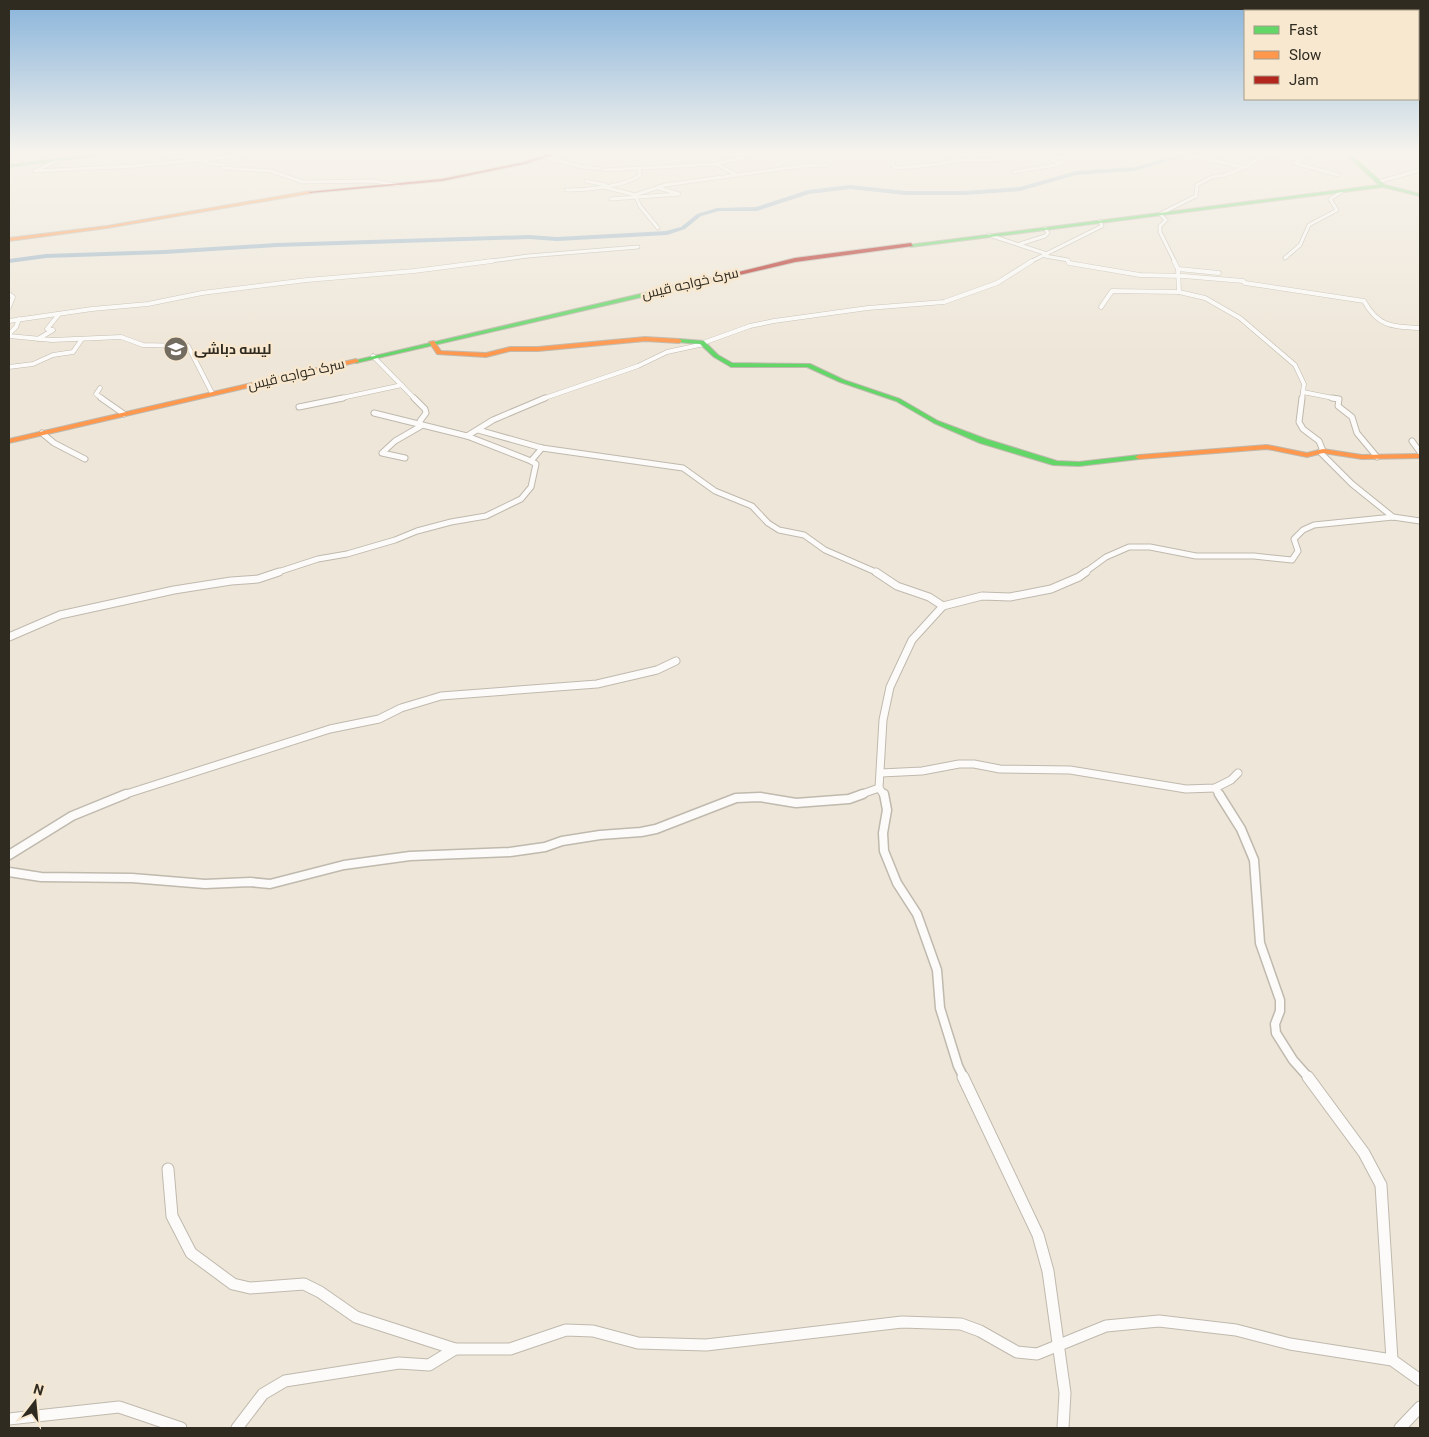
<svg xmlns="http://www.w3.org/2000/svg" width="1429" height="1437" viewBox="0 0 1429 1437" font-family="Roboto,Cairo,sans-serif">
<rect width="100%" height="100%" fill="#eee6d8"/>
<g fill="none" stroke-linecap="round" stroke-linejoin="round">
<!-- river -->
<polygon fill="#9cb5c7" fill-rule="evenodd" points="1184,154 1192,154 1134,171 1076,175 1020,191 964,195 906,195 850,189 809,194 757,211 719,211 701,216 685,229 667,235 557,241 529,239 276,247 164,254 46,258 9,263 9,259 46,254 164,250 276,243 529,235 557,237 666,231 681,227 697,214 717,208 756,207 808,190 850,185 906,191 964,191 1020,187 1076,171 1134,167"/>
<defs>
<g id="street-far5">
<polyline points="152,154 210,159 257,154"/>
<polyline points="892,154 893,166 897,168 941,164 958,160 995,160 1000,159 999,156 1003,154"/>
<polyline points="1311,154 1294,163 1338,175"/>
<polyline points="542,156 578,166 600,169"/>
<polyline points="1192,156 1243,167"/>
<polyline points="976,158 971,155 978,154"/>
<polyline points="61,159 34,171 135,166 208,159"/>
<polyline points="204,160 207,163 224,165 223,168 271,171 303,182 373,181 398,185"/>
<polyline points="716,164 737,175"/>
<polyline points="604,170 716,164 756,154"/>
<polyline points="1014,172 1056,165 1061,163 1051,160 1069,154"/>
<polyline points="586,181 606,185"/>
<polyline points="1378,182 1420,170"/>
<polyline points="604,187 635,195"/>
<path d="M566 190C586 190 624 187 640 175L639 169"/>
<polyline points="611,199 679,194 659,188"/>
<polyline points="658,228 640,206 635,195 665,185 802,166 828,165"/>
<polyline points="989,235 1047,254"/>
<polyline points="1020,244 1045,236 1048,233 1045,228"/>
<polyline points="1045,256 1068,260 1069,262"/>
<polyline points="1285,258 1300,245 1309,225 1337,210 1330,199 1343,191"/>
<polyline points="483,262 528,256 638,247"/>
<polyline points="1030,262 1102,226 1100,221"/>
<polyline points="1175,262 1160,232 1160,226 1166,220 1160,214 1196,196 1197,185 1212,177 1225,175 1248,166 1261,156 1287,154"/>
</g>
<g id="street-far4">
<path d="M1068 261 1069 263 1140 275 1183 276 1243 281 1245 283 1364 301C1378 327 1393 327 1420 328"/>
<polyline points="1178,269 1219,273"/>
<polyline points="1179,292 1205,298 1240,318 1295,365 1304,384 1302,399"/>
<polyline points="9,294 13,297 9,307"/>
<polyline points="1101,307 1112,291 1179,292 1178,269 1174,261"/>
<polyline points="9,321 92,309 148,304 202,293 307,280 414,271 492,261"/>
<polyline points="9,334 16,327 19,319"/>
<polyline points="9,336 52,340 121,337 143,345 188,346 212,393"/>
<polyline points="38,339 53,330 47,329 59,314"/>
<polyline points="703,343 750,326 774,321 868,308 944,302 997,283 1032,261"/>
<polyline points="373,356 415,399"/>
<polyline points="9,367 33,364 53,355 73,352 82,339"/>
<polyline points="100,388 96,394 103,399"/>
<polyline points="1303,392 1338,399"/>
<polyline points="337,399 402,385"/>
<polyline points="542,399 638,366 667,352 704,344"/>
</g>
<g id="street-far3">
<polyline points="101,398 124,414"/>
<polyline points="1302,398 1299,422 1303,429 1319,441 1323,451"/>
<polyline points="1332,398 1339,399 1338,406 1352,417 1357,433 1377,457"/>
<polyline points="299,407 343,398"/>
<polyline points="374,413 467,436 531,461"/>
<polyline points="478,430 542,448 683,468 715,491 752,506 768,523 779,530 804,535 825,550 878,573"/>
<polyline points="42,433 54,443 85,459"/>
<polyline points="467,436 493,420 545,398"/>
<polyline points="1412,441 1420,452"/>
<polyline points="1320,452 1352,484 1393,517"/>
<polyline points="405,458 382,453 395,441 421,426 420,421 426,413 425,409 414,398"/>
<polyline points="275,573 318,559 347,554 395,540 417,531 451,522 486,516 521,499 531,487 536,464 531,461 542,448"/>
<polyline points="1084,573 1106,557 1129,547 1150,547 1196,556 1254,556 1292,560 1298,551 1294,539 1303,530 1314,525 1393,517 1420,521"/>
</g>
<g id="street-far2">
<polyline points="876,572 897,586 929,597 943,606"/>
<polyline points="9,637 60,615 174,590 231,581 258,579 279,572"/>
<polyline points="881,773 922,771 959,764 974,764 1000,769 1070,770 1186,789 1215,788 1231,780 1238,773"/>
<polyline points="1215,788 1220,795"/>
<polyline points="123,795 330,729 379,719 401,708 441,696 597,684 657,670 676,661"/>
<polyline points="859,795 879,788"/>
<polyline points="884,795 879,788 883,720 890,687 912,640 943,606 982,596 1010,597 1051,589 1079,577 1086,572"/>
</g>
<g id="street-far1">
<polyline points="884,794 887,810 883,833 884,851 897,883 917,914 937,970 940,1008 958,1066 964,1078"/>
<polyline points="1219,794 1241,829 1254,860 1260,943 1280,1000 1280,1011 1275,1024 1276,1033 1293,1060 1309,1078"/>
<polyline points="9,855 72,816 126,794"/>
<polyline points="9,872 41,877 132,878 205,884 250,882 270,884 344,865 410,856 510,852 545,847 562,841 600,835 641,832 656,829 736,798 760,797 796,803 849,799 863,794"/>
</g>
<g id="street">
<polyline points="963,1077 1038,1235 1048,1271 1065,1393 1063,1428"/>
<polyline points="1308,1077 1364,1153 1381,1185 1392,1360"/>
<polyline points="168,1169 172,1216 191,1253 233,1284 250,1288 304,1284 320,1292 356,1317 455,1349 510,1349 566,1330 593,1331 638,1343 706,1345 902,1322 961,1324 980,1331 1017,1352 1037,1354 1106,1326 1159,1321 1236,1330 1290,1344 1392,1360 1420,1380"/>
<polyline points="9,1419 119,1407 181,1428"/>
<polyline points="237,1428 263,1394 285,1381 399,1363 429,1365 455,1349"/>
<polyline points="1400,1428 1420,1407"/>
</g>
<g id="fast">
<polygon points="98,154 108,154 9,167 9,165"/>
<polygon points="1346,154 1350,154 1385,185 1420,194 1420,196 1383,187 911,247 908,245 1379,185"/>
<polygon points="709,278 711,279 711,281 356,363 353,361"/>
<polygon points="679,339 704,341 718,355 732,363 810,364 844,380 900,399 938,421 986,439 1057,461 1079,462 1139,455 1143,457 1139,459 1079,466 1053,465 980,443 934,423 896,401 840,382 807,367 731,367 714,357 700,344 677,342 676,341"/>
</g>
<g id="slow">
<polygon points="310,191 312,193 107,228 9,241 9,238 107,226"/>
<polygon points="645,337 679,339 682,341 679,343 645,341 538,351 510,351 486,357 437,354 429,342 434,341 441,351 486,353 510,347 538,347"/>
<polygon points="356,359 359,361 358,362 9,443 9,439"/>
<polygon points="1267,445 1307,453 1323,449 1362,455 1420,454 1420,458 1362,459 1323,453 1307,457 1267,449 1139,459 1135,457 1139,455"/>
</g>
<g id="jam">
<polygon points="548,154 556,154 525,164 442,181 310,193 308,192 442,179 524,162"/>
<polygon points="911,243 913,246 795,262 709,282 706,280 795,258"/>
</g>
</defs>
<!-- street-far5 casing -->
<use href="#street-far5" stroke="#bfb9ae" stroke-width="4.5"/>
<!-- street-far4 casing -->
<use href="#street-far4" stroke="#bfb9ae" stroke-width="5"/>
<!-- street-far3 casing -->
<use href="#street-far3" stroke="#bfb9ae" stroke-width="7"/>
<!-- street-far2 casing -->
<use href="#street-far2" stroke="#bfb9ae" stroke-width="9"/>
<!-- street-far1 casing -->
<use href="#street-far1" stroke="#bfb9ae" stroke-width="11"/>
<!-- street casing -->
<use href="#street" stroke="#bfb9ae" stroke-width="13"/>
<!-- fast casing -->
<use href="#fast" stroke="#bfb9ae" stroke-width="2"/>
<!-- slow casing -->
<use href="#slow" stroke="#bfb9ae" stroke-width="2"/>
<!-- jam casing -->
<use href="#jam" stroke="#bfb9ae" stroke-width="2"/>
<!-- street-far5 -->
<use href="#street-far5" stroke="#fcfbf9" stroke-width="3"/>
<!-- street-far4 -->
<use href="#street-far4" stroke="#fcfbf9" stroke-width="4"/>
<!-- street-far3 -->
<use href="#street-far3" stroke="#fcfbf9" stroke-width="5"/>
<!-- street-far2 -->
<use href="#street-far2" stroke="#fcfbf9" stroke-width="7"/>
<!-- street-far1 -->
<use href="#street-far1" stroke="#fcfbf9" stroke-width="8"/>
<!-- street -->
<use href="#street" stroke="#fcfbf9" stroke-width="11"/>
<!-- fast -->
<use href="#fast" fill="#63d668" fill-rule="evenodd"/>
<!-- slow -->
<use href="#slow" fill="#ff974d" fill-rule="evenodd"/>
<!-- jam -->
<use href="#jam" fill="#b3261e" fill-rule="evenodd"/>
</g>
<!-- sky -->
<linearGradient id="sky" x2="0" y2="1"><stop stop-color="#89b4db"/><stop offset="0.43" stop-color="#f7f4ed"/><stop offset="1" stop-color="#f7f4ed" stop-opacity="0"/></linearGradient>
<rect width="1429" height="355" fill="url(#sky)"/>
<!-- icons -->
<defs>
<symbol id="school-disc" viewBox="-11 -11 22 22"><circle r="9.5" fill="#726c61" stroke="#f7e8cf"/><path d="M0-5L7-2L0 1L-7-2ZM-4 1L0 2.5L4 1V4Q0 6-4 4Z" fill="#fff"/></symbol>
</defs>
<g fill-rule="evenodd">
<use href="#school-disc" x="162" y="335" width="28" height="28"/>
</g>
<g text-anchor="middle" stroke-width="5" stroke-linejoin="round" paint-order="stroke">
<!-- far-street labels -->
<g font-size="14" fill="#302b21" stroke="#f7e8cf">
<text transform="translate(690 283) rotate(-13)" y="5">سرک خواجه قیس</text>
<text transform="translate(296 374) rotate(-13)" y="5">سرک خواجه قیس</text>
</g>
<!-- far-poi labels -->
<g font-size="14" font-weight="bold" fill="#302b21" stroke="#f7e8cf" text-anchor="start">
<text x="194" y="354">لیسه دباشی</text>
</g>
</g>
<!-- border -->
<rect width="1429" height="1437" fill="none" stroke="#302b21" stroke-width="20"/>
<!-- legend -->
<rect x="1244" y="10" width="175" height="90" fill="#f7e8cf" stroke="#a79c89"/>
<rect x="1254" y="26" width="25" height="8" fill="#63d668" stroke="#a79c89"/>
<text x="1289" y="35" font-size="15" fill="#302b21">Fast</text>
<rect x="1254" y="51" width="25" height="8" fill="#ff974d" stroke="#a79c89"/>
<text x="1289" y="60" font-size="15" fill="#302b21">Slow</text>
<rect x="1254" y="76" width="25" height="8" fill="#b3261e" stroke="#a79c89"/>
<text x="1289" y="85" font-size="15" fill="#302b21">Jam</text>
<!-- north arrow -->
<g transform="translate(35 1402) rotate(16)" stroke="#f7e8cf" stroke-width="4" paint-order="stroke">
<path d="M0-4L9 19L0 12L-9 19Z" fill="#302b21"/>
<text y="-8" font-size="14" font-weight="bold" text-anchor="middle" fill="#302b21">N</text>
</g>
</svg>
